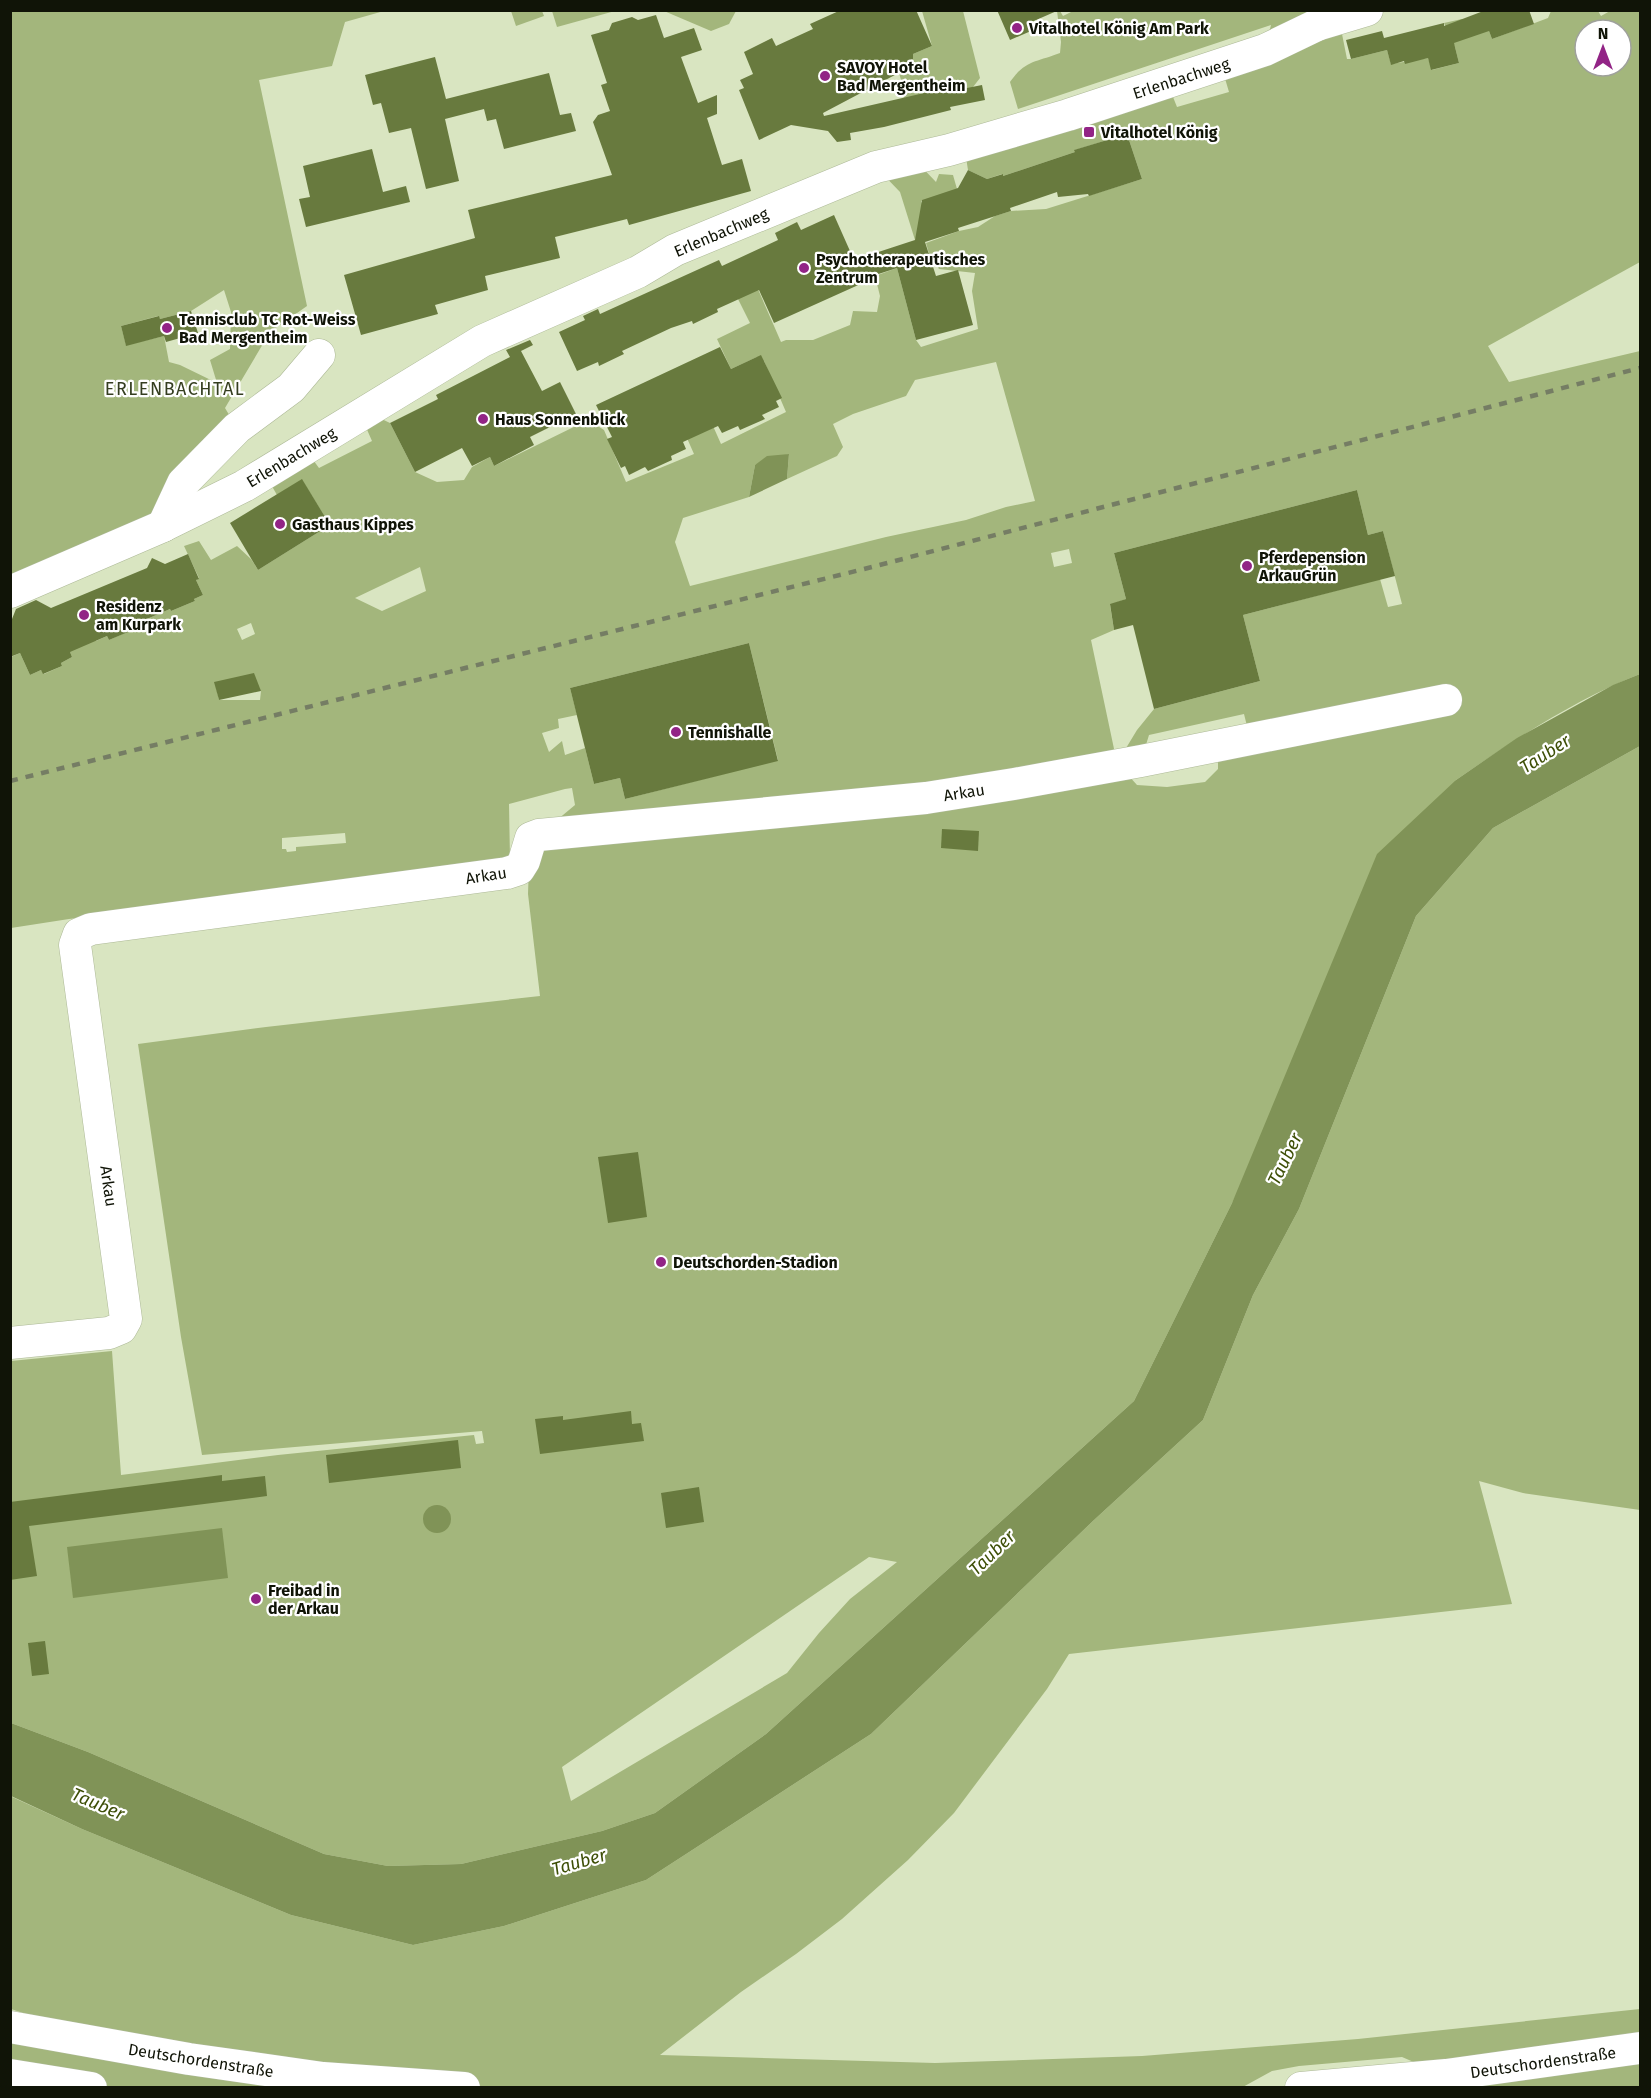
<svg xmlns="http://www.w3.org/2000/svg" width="1651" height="2098" viewBox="0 0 1651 2098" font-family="'Fira Sans',sans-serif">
<rect width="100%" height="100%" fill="#d9e5c1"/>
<!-- green -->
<g fill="#a3b67c" fill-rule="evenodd">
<path d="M1075 10 1367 11 1339 19 1347 59H1351L1387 50 1391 64 1428 58 1432 70 1459 63 1455 47 1444 23 1462 19 1489 31 1492 39 1548 18 1551 11H1598L1601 16 1610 11H1640V262L1488 346 1509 382 1640 351V674C1574 700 1514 740 1456 780L1232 1203 1134 1401 766 1734 655 1813 602 1831 461 1864 388 1866 324 1854 88 1752 11 1723V1361L112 1351 121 1475 278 1455 474 1435 476 1444 484 1443 482 1431 202 1455 181 1337 138 1044 266 1027 540 996 528 894 529 865 539 835 575 805 572 788 565 789 509 804 510 860 309 889 69 919 11 928V657L20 653 30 675 41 670 44 674 62 666 61 663 72 657 63 636 89 625 96 641 107 636 109 640 127 632 126 628 170 609 171 611 195 601 194 599 203 595 196 580 199 578 184 546 199 541 211 560 237 546 251 559 258 570 330 525 302 480 277 495 265 474 305 449 319 468 372 441 361 416 367 412 390 423 415 472 437 482 464 480 472 467 490 457 494 466 588 420 604 430 626 482 694 454 671 402 697 390 721 444 786 412 764 361 760 363 757 357 731 369 717 339 750 323 727 277 747 264 781 342 786 340H813L850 325 853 311 877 312 880 296 875 276 897 268 916 340 921 347 978 329 972 291 975 273 939 269 930 257 926 243 959 231 978 227 995 216 1011 211 1046 209 1142 179 1127 134 1075 150V152L1003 176 1002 174 987 179 968 170 964 145 1167 82 1177 107 1229 92 1221 65 1265 50 1271 25 1018 109 1010 82C1025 60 1037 62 1060 53L1061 42 1057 11H1060L1063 16ZM1585 30H1621V66H1585ZM996 362 1035 501 1006 507 966 520 886 537 690 586 675 542 683 518 749 497 755 465 789 454 787 479 837 456 843 447 833 424 853 414 906 396 915 380ZM1357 490 1368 535 1383 531 1402 604 1388 607 1380 579 1243 615 1260 681 1154 709 1137 730 1117 763 1091 640 1114 630 1110 605 1126 599 1114 553ZM1069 549 1072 563 1054 567 1051 553ZM420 567 426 591 382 611 355 598ZM251 623 255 634 242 640 237 629ZM749 643 778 760 625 799 620 778 594 784 585 748 565 755 562 741 549 752 542 733 559 728 558 719 577 715 570 688ZM215 682 261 691 260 700H219ZM1244 714 1250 738 1218 754V769L1205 782 1167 787 1137 785 1118 764 1141 761 1149 735ZM345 833 346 843 296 847V851L287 852 286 849H282V838ZM869 1557 897 1562 850 1599 819 1633 787 1673 571 1801 562 1767Z"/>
<path d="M11 11H384L345 22 332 66 259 80 307 306 270 332 225 408 237 428 163 526 11 592ZM224 290 231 312 230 349 210 360 217 383 180 365 169 362 164 336 126 345 121 326 158 316 160 319 191 311Z"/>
<polygon points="511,11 542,11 544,16 516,26"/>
<polygon points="552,11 552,10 615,11 557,27"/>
<polygon points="664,11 736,11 729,24 711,31"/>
<polygon points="922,11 963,11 980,78 959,105 956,90 904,98 897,81 901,80 899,73 910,67 908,61 912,59 913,54 932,46"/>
<polygon points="913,158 936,182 939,174 953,175 957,189 921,201 926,215 915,240 900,192 876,167"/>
<polygon points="1640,746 1640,1510 1523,1493 1479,1481 1512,1604 1069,1654 1047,1689 954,1813 908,1860 842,1919 796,1954 741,1992 660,2055 935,2063 1142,2056 1358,2039 1640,2009 1640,2087 1301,2087 1444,2075 1402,2057 1299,2066 1272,2071 1241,2088 91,2088 11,2075 11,2038 81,2041 23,2013 11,2009 10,1796 82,1829 291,1915 413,1945 504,1926 646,1880 871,1734 1094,1520 1203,1420 1253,1295 1299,1209 1416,916 1493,828"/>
</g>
<!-- water -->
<g fill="#809357">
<polygon points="789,454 787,479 749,497 755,465 767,456"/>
<polygon points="1640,674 1640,746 1493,828 1416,916 1299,1209 1253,1295 1203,1420 1094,1520 871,1734 646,1880 504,1926 413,1945 291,1915 82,1829 11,1796 11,1723 88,1752 324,1854 388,1866 461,1864 602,1831 655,1813 766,1734 1134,1401 1232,1203 1377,854 1456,780 1517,738 1613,685"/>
<circle cx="437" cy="1519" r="14"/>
<polygon points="222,1528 228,1578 73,1598 67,1547"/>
</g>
<!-- building -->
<g fill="#687a3e">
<polygon points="841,10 916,10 932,46 913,54 913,59 908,61 910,67 823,113 824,116 946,88 947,92 982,85 985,100 950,107 951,110 884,127 850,133 851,140 837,142 828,131 791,125 759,140 739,90 744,88 740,80 753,74 744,52 772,38 776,46 813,29 810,24"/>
<polygon points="997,10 1059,10 1027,24 1031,31 1010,40"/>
<polygon points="1486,10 1529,10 1534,24 1492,39 1489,31 1454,43 1459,63 1431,70 1428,58 1405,64 1404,61 1391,65 1387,50 1351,59 1346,40 1382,31 1384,38 1444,23 1444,26"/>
<polygon points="656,15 664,38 694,28 702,50 681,57 698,103 717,95 717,114 707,118 722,165 742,159 751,191 629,225 627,219 555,237 560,258 485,276 488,290 435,305 438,314 361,335 344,275 475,238 468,210 612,175 593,122 598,115 610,111 601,85 607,83 591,35 609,30 612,23 632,17 638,20"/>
<polygon points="435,57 446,99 549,73 560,115 571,113 576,131 504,149 496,119 487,121 484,109 445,119 459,181 426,189 411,128 389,133 381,103 373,105 365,75"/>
<polygon points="1127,134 1142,179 1089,196 1088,194 1058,197 1057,192 1010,208 1011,211 958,228 959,231 925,242 936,276 958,270 973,325 916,340 897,268 863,279 865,282 774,323 759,290 717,309 718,312 693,324 692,321 671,328 622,351 624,354 599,366 598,362 577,371 559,332 585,320 583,316 598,309 600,314 719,260 722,266 778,240 775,233 797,222 801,230 834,215 854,260 915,240 922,200 958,188 968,170 987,179 1003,174 1003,176 1075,152 1074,150"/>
<polygon points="372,149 383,192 406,186 410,202 306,227 299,199 310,197 303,166"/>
<polygon points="191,311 198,333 166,342 164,336 126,346 121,326 159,316 160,319"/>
<polygon points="530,340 533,345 521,351 542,391 560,382 576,414 530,437 534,445 494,466 490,457 472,466 462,448 415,472 390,423 438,399 436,395 510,357 506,350"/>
<polygon points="720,347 731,369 761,355 782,398 776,401 779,407 762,415 765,419 740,430 738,426 722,433 718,426 683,442 686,449 671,456 672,460 648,471 645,467 629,475 625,466 621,468 607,439 612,437 596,405"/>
<polygon points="302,479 330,525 258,570 230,523"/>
<polygon points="1357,490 1368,535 1383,531 1395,576 1243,615 1260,681 1154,709 1133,625 1114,630 1110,604 1126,599 1114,553"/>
<polygon points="188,554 199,579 196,580 203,595 194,599 195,601 171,611 170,609 126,628 128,632 109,640 107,636 70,652 72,657 61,663 62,666 43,674 41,670 30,675 20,653 10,657 10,624 16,609 36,600 51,608 147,568 152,558 165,564"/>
<polygon points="749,643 778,761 625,799 620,778 594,784 570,688"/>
<polygon points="254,673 261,691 219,700 214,682"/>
<polygon points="942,829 979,831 978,851 941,848"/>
<polygon points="638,1152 647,1217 608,1223 598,1157"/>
<polygon points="631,1411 632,1424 641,1423 644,1441 540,1454 535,1419 563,1416 563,1420"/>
<polygon points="458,1440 461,1468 329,1483 326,1455"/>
<polygon points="222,1475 222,1481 265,1476 267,1496 29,1526 37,1576 10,1580 10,1502"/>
<polygon points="699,1487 704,1522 666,1528 661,1493"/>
<polygon points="45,1641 49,1674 32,1676 28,1643"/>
</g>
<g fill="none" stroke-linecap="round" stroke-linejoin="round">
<defs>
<g id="minor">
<polyline points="1317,25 1367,10"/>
<polyline points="163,526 183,483 237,428 291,388 319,355"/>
<polyline points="10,592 163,526 244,486 482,341 638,272 675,250 876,167 949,150 1068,115 1265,50 1317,25 1330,10"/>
<polyline points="10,1343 109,1333 121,1328 126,1319 75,945 79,934 91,929 507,873 519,869 524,861 531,838 539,835 926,798 1014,784 1141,761 1446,700"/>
<polyline points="10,2027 189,2059 323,2078 464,2088"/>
<polyline points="10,2075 91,2088"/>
<polyline points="1301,2088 1446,2075 1640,2048"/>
</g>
</defs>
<!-- minor casing -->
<use href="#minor" stroke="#adb997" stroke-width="33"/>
<!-- minor -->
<use href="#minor" stroke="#fff" stroke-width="32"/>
<!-- rail -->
<polyline stroke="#757d64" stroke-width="4.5" stroke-dasharray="8 8" stroke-linecap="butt" points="10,781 864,569 1640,368"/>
</g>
<!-- markers -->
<g fill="#922486" stroke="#fff" stroke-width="2">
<circle cx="1017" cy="28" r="6"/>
<circle cx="825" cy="76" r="6"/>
<rect x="1083" y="126" width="12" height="12" rx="3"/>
<circle cx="804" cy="268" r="6"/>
<circle cx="167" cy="328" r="6"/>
<circle cx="483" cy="419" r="6"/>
<circle cx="280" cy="524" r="6"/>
<circle cx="1247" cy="566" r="6"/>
<circle cx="84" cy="615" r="6"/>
<circle cx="676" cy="732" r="6"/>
<circle cx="661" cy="1262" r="6"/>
<circle cx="256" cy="1599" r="6"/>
</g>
<g text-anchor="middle" stroke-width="4.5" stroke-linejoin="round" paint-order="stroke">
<!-- poi labels -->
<g font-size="16" font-weight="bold" fill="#101407" stroke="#fff" text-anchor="start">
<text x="1029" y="34">Vitalhotel König Am Park</text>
<text x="837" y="73">SAVOY Hotel<tspan x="837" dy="18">Bad Mergentheim</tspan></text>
<text x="1101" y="138">Vitalhotel König</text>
<text x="816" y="265">Psychotherapeutisches<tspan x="816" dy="18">Zentrum</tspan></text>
<text x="179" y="325">Tennisclub TC Rot-Weiss<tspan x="179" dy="18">Bad Mergentheim</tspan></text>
<text x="495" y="425">Haus Sonnenblick</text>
<text x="292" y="530">Gasthaus Kippes</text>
<text x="1259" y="563">Pferdepension<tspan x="1259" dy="18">ArkauGrün</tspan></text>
<text x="96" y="612">Residenz<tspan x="96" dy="18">am Kurpark</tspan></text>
<text x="688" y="738">Tennishalle</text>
<text x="673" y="1268">Deutschorden-Stadion</text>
<text x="268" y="1596">Freibad in<tspan x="268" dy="18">der Arkau</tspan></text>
</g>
<!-- street labels -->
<g font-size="16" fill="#101407" stroke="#fff">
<text transform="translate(1181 78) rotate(-18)" y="6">Erlenbachweg</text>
<text transform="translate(721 232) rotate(-23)" y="6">Erlenbachweg</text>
<text transform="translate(291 457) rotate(-31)" y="6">Erlenbachweg</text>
<text transform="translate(964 792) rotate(-9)" y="6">Arkau</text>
<text transform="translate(486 875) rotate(-9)" y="6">Arkau</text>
<text transform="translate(109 1186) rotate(82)" y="6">Arkau</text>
<text transform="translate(201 2060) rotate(9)" y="6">Deutschordenstraße</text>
<text transform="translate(1543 2062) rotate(-8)" y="6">Deutschordenstraße</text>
</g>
<!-- neighbourhood labels -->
<g font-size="18" letter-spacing="1.5" fill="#353e20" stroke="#fff">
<text x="175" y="395">ERLENBACHTAL</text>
</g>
<!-- water labels -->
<g font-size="18" font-style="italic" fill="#3e4f07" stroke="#fff">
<text transform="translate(1545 754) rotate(-33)" y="6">Tauber</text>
<text transform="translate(1285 1159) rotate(-64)" y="6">Tauber</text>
<text transform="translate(992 1553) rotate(-44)" y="6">Tauber</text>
<text transform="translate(98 1804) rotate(23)" y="6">Tauber</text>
<text transform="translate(579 1862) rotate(-16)" y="6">Tauber</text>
</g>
</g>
<!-- border -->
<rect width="1651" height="2098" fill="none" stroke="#101407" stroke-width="24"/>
<!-- north arrow -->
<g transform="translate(1603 48)"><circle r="28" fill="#ffffff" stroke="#9fa19c" stroke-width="1.5"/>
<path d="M0-4.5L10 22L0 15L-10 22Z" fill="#922486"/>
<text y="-9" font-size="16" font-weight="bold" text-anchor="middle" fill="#101407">N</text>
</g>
</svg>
